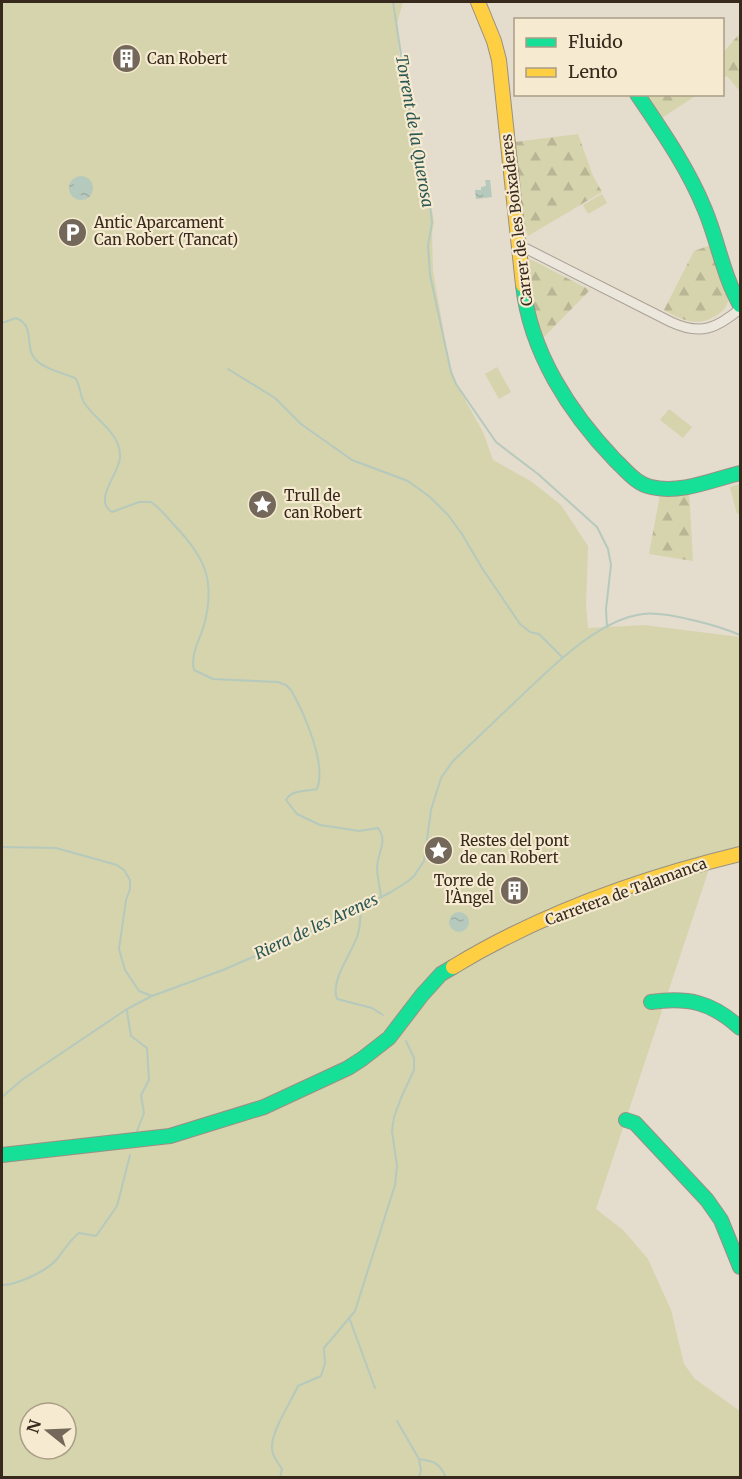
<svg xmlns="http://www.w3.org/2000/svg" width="742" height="1479" viewBox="0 0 742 1479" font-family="Merriweather,serif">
<defs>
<pattern id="forest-firs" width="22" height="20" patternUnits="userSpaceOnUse" patternTransform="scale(1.5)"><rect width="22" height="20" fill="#d5d4ad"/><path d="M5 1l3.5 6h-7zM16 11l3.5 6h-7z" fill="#b8b694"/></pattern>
<pattern id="water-ripples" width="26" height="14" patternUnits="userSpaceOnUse" patternTransform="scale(1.5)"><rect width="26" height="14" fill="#b6c9bd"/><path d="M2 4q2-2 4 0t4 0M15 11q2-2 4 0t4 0" fill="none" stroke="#9dada2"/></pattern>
</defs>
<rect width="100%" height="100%" fill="#e4dccc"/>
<!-- forest -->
<g fill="url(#forest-firs)">
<polygon points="740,33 740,88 739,90 727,76 723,78 722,54"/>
<polygon points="644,95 697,95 660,119"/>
<polygon points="578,134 593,176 602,192 528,236 521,212 515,142"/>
<path d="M711 245 728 300C727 307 723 311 717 315 698 328 682 320 664 310L694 251Z"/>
<polygon points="527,260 532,260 590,290 542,339 528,296"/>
<polygon points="689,490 693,561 649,554 660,495"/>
</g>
<!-- green -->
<g fill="#d5d4ad" fill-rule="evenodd">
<path d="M2 2H403L397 23 401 83 428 189 434 222 432 233 433 271 448 357 455 382 483 432 493 460 532 482 561 505 588 546 586 604 588 628 644 625 740 637V852L713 857 596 1209 623 1230 648 1259 671 1310 684 1364 695 1379 740 1411V1477L2 1478ZM30 1413H66V1449H30Z"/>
<polygon points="602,194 607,203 588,214 583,205"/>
<polygon points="497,367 511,392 499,399 485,374"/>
<polygon points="669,409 692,427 683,438 660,420"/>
<polygon points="740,484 740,513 737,514 730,487"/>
</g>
<!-- water -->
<g fill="url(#water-ripples)">
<circle cx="81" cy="188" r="12"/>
<polygon points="485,180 490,180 492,197 476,199 475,190 481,190 481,187 486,186"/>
<circle cx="459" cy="922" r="10"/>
</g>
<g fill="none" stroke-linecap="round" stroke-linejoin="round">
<!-- stream -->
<g stroke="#b6c9bd" stroke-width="2">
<polyline points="393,2 412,127 420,148 429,196 432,223 428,245 430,275 451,372 456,384 496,442 538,474 597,527 608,549 611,565 606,609 607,627"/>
<path d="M2 323 16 318C36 326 24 347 35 359 44 369 63 373 75 378 81 385 79 395 85 404 97 421 121 434 120 457 120 473 92 500 112 512L139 502H151C160 508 167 517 174 525 205 557 216 581 204 625 200 640 190 654 194 670L213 679 278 682 286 685 291 690C304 713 327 764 317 789 306 792 292 789 286 800L297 814 320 825 359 831 378 828C388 841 378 852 377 867 377 877 380 887 381 897"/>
<polyline points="228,369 275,398 301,424 352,460 408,481 430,497 448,515 462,534 482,568 520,624 530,632 539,634 562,657"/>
<polyline points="2,847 56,848 117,865 124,870 130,880 130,889 126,900 119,949 125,970 139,991 152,996"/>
<path d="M360 909C361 919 360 928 357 937 351 954 330 981 337 999L372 1008 383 1015"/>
<polyline points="127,1011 131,1036 147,1048 149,1080 141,1095 144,1113 137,1131"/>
<path d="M2 1097 23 1079 127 1009 152 996 223 970 335 921 391 892 407 882 414 876 424 861 431 810 441 778 453 761C474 741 495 721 516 701 549 670 596 620 643 614 665 611 720 626 740 635"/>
<path d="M2 1285C17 1285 47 1271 57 1259 65 1249 69 1241 79 1233L96 1236 117 1206 130 1155"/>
<polyline points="350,1320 375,1388"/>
<path d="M397 1421 419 1459C434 1461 440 1463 446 1478"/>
<path d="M280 1478 282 1469C278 1462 272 1457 272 1448 271 1431 291 1402 298 1386L321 1376 325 1363 324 1348 355 1311 395 1185 397 1166 392 1131 394 1117 401 1098 414 1070V1058L406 1041"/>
<polyline points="419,1478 421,1470 419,1460"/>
</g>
<defs>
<path id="street" d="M519 245 671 322C701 336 717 328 740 309"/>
<g id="fast">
<path d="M637 94C662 131 688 168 705 210 718 241 723 275 740 305"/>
<path d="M523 285C530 352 570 413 615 460 626 470 636 484 651 487 680 494 712 480 740 473"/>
<path d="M651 1002C688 997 712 1002 740 1028"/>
<polyline points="626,1120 635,1123 707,1200 721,1220 740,1267"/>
<polyline points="2,1155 170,1136 264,1107 348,1068 362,1059 389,1038 422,995 441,974 453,967"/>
</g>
<g id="slow">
<polyline points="478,2 494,41 499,60 523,285"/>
<path d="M453 967C540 914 641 878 740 854"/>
</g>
</defs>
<!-- street casing -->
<use href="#street" stroke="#a9a195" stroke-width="11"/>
<!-- fast casing -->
<use href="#fast" stroke="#999084" stroke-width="16"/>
<!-- slow casing -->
<use href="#slow" stroke="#999084" stroke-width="16"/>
<!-- street -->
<use href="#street" stroke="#ece7dd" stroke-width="9"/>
<!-- fast -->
<use href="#fast" stroke="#16e098" stroke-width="14"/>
<!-- slow -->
<use href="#slow" stroke="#ffcf43" stroke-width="14"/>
</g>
<!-- icons -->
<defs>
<symbol id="building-disc" viewBox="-11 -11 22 22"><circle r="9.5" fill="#74685a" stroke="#f6ead0"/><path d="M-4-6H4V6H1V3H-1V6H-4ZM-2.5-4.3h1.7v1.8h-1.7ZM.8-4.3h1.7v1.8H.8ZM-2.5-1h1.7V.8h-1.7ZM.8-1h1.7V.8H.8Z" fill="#fff"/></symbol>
<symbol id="parking-disc" viewBox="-11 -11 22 22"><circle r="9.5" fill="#74685a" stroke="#f6ead0"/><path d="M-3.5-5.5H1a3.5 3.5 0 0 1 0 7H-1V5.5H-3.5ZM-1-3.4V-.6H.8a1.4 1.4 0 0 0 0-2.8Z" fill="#fff"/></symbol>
<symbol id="sight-disc" viewBox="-11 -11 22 22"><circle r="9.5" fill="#74685a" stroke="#f6ead0"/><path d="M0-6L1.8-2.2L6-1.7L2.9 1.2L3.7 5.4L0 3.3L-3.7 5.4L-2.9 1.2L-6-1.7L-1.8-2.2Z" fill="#fff"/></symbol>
</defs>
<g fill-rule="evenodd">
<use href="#building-disc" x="110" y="42" width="33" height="33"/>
<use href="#parking-disc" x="56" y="216" width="33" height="33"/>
<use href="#sight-disc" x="246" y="488" width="33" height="33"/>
<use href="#sight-disc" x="422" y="834" width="33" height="33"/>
<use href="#building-disc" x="498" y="874" width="33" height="33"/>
</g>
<g text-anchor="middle" stroke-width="4.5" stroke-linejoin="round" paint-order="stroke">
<!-- poi labels -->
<g font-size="15" fill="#38291d" stroke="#f6ead0" text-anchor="start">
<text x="147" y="64">Can Robert</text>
<text x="94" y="228">Antic Aparcament<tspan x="94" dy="17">Can Robert (Tancat)</tspan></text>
<text x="284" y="501">Trull de<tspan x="284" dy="17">can Robert</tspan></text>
<text x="460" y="846">Restes del pont<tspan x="460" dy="17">de can Robert</tspan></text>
<text x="494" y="886" text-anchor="end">Torre de<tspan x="494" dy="17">l'Àngel</tspan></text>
</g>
<!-- street labels -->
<g font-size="15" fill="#38291d" stroke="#f6ead0">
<text transform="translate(517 220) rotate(-97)" y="5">Carrer de les Boixaderes</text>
<text transform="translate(626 892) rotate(-20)" y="5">Carretera de Talamanca</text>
</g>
<!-- water labels -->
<g font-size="16" font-style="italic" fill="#2b5854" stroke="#f6ead0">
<text transform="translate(415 131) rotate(80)" y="6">Torrent de la Querosa</text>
<text transform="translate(316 926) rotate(-25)" y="6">Riera de les Arenes</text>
</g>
</g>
<!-- border -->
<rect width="742" height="1479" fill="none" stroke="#38291d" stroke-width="6"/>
<!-- legend -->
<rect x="514" y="18" width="210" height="78" fill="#f6ead0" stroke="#aa9d88" stroke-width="1.5"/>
<rect x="526" y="38" width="30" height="9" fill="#16e098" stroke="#aa9d88" stroke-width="1.5"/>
<text x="568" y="48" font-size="18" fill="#38291d">Fluido</text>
<rect x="526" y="68" width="30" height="9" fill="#ffcf43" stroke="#aa9d88" stroke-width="1.5"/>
<text x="568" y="78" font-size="18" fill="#38291d">Lento</text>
<!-- north arrow -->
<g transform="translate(48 1431) rotate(288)"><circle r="28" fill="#f6ead0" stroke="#aa9d88" stroke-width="1.5"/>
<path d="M0-4.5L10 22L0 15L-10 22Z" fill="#74685a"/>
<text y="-9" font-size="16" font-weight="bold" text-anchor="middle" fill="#38291d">N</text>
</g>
</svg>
